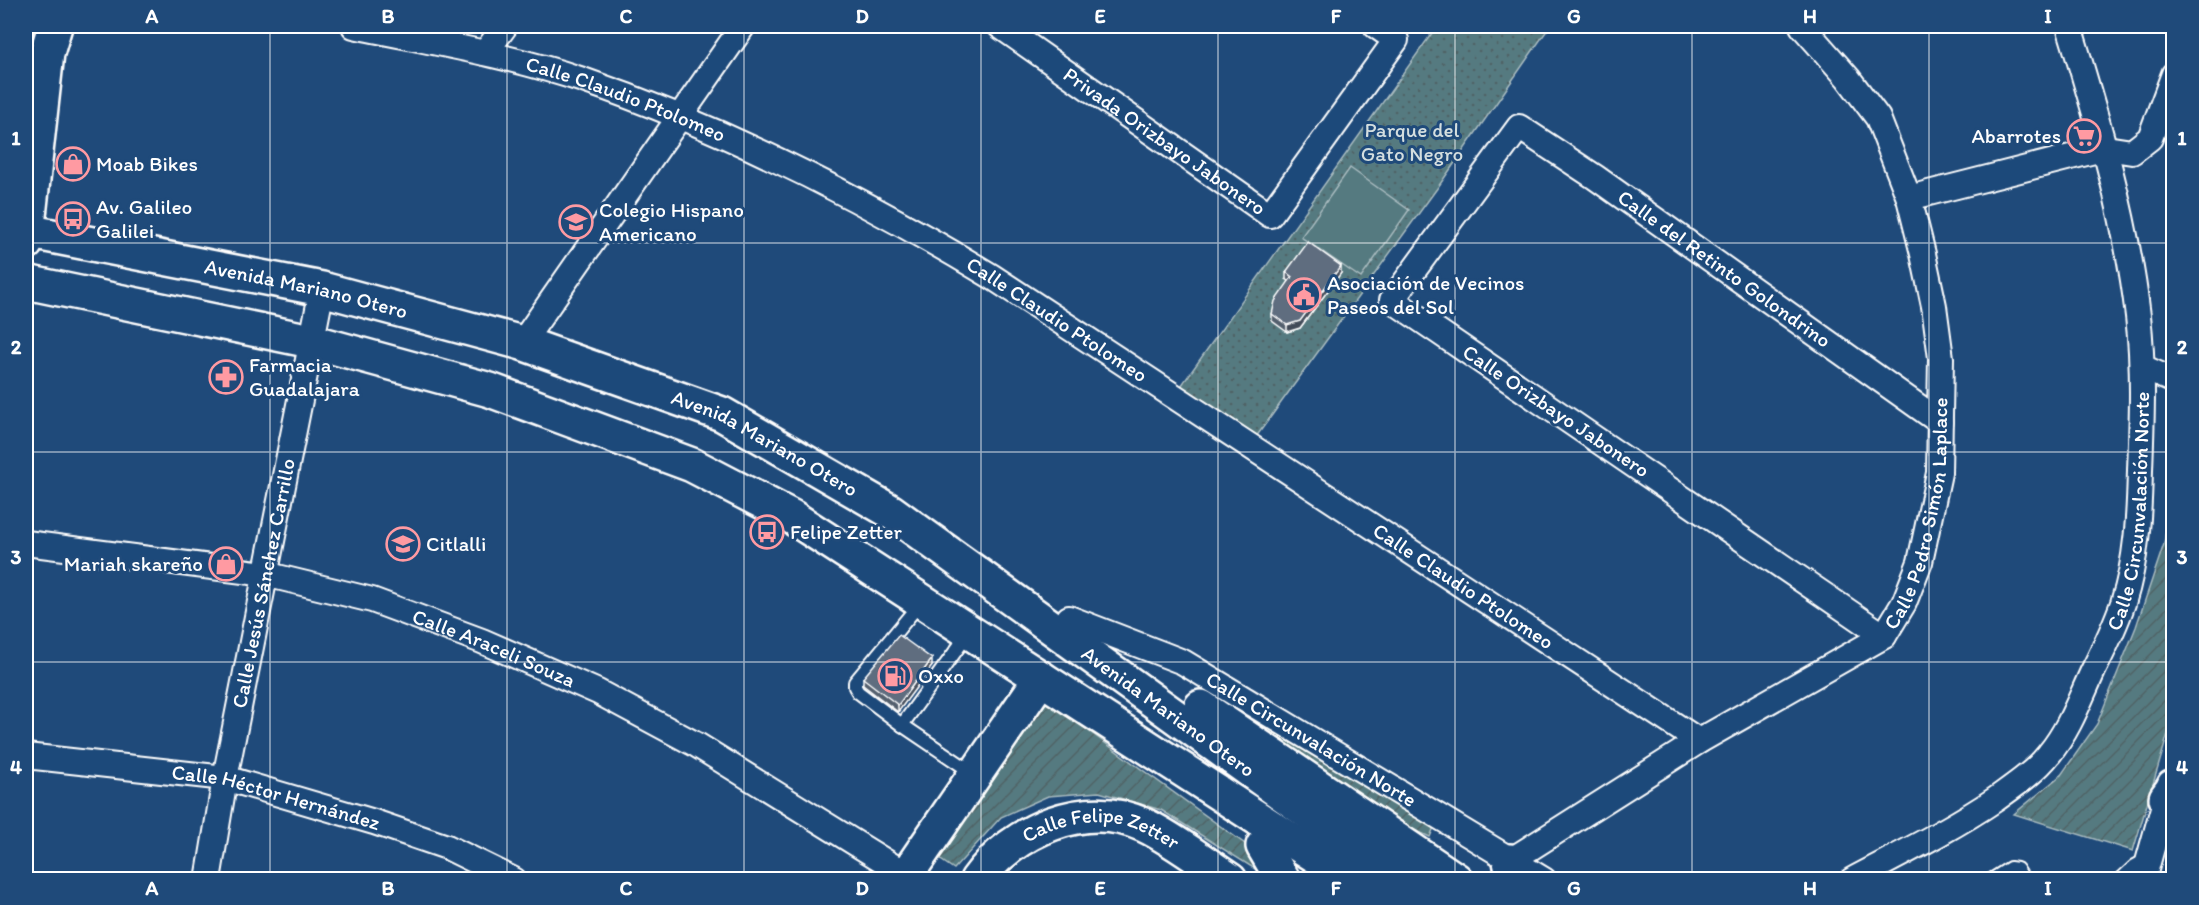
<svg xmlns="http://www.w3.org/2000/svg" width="2199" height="905" viewBox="0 0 2199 905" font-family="Itim,sans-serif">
<defs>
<pattern id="grass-dots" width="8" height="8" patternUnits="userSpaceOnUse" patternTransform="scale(1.5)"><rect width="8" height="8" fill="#557a80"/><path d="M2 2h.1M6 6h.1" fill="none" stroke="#506366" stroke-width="1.8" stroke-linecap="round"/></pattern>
<pattern id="garden-furrows" width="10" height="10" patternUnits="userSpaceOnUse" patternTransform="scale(1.5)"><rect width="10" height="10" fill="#557a80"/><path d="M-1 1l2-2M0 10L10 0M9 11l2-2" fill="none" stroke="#506366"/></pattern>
</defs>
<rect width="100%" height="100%" fill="#1f4a7a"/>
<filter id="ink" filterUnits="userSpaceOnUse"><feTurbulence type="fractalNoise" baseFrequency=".0167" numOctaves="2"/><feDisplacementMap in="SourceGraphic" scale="12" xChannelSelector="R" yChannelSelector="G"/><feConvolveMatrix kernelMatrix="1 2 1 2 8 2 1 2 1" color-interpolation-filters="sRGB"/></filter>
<g filter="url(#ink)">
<!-- grass -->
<polygon fill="url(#grass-dots)" stroke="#aabcc0" stroke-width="1.5" points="1437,26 1550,26 1438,187 1256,437 1179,389"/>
<!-- garden -->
<g fill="url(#garden-furrows)" stroke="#aabcc0" stroke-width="1.5">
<polygon points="2173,477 2173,717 2133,851 2014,814 2061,775 2097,724 2136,627 2164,544"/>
<polygon points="1212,694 1434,827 1430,837 1394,821 1209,699"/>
<polygon points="1047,701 1263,857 1271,879 1161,810 1099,792 1048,796 1001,817 954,869 938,858"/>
</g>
<!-- pitch -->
<polygon fill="#557a80" stroke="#aabcc0" stroke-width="1.5" points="1350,168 1409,210 1361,278 1301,237"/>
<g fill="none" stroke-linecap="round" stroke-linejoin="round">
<defs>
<g id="lane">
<polyline points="921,602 855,682 855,687 858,692 902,725 968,634"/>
<polyline points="902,725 973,773"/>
<polyline points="1991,880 2010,868 2017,869 2024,880"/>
<polyline points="2120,880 2135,866 2148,859"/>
</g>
<g id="street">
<path id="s1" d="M354 26C430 42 509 55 583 80 725 129 862 198 991 276L1699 741"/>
<path id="s2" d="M1000 26 1270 215 1396 40 1376 26"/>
<polyline points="485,53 505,26"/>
<polyline points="1909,198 2106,148 2132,152 2150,138 2174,74"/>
<polyline points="522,343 743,26"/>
<polyline points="2142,367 2174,381"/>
<path id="s3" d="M26 543 265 574 372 600 482 641 598 692 697 745 915 880"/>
<path id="s4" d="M1069 618 1183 662 1544 880"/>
<path id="s5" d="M1884 636 1392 300 1519 127 1595 177 1940 422"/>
<path id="s6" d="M26 756 225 778 374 822 447 847 514 880"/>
<path id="s7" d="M1510 861 1699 741 1884 636 1904 603 1920 562 1939 473 1941 358 1934 306 1923 254 1909 198 1878 118 1848 78 1802 26"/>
<path id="s8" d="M208 880 225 778 322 289"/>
<path id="s9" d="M1852 880C1901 854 1950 830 1996 799 2014 786 2035 772 2049 754 2069 730 2080 699 2093 671 2104 649 2115 626 2123 603 2137 559 2139 515 2140 470 2142 418 2144 367 2138 316 2126 216 2098 121 2069 26"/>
<polyline points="2143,880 2170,783"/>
</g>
<g id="secondary">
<polyline points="26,243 47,53 55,26"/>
<polyline points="2166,798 2174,787"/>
<polyline points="903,880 1041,678"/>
<path id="s10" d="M977 880C1013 830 1085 798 1144 825 1172 838 1203 862 1230 880"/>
</g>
<g id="primary">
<path id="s11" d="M26 231 322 289 522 343 722 414 890 511 1402 880"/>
<polyline points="26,282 311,341 490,390 692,465 792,517 1353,880"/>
<polyline points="1201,707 1456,880"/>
<polyline points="1263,846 1283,880"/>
<polyline points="1510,861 1514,880"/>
</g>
</defs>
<!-- lane casing -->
<use href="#lane" stroke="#fff" stroke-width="16"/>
<!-- street casing -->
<use href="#street" stroke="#fff" stroke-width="28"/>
<!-- secondary casing -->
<use href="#secondary" stroke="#fff" stroke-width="38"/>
<!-- primary casing -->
<use href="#primary" stroke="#fff" stroke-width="38"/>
<!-- lane -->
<use href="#lane" stroke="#1f4a7a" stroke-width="12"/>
<!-- street -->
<use href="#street" stroke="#1f4a7a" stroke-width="24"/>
<!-- secondary -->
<use href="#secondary" stroke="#1f4a7a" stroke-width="33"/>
<!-- primary -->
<use href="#primary" stroke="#1f4a7a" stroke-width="33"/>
</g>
<!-- wall -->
<g fill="#525e6d" stroke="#fff" stroke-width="1.5">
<polygon points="1286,272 1341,273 1300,328 1287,332 1272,321 1272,314 1289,281 1286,279"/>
<polygon points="932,666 898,712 863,685 863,678"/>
</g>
<!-- shaded-wall -->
<g fill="#424c59" stroke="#fff" stroke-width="1.5">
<polygon points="1341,266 1341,273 1300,328 1287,332 1287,325"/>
<polygon points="932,659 932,666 898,712 898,705"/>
</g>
<!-- building -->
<g fill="#5f6d7f" stroke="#fff" stroke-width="1.5">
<polygon points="1308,242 1341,266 1300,321 1287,325 1272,314 1275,301 1292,277 1286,272"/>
<polygon points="899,635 932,659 898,705 863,678"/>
</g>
</g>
<!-- grid -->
<path fill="none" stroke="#fff" stroke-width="1.5" stroke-opacity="0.55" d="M270 26V880M507 26V880M744 26V880M981 26V880M1218 26V880M1455 26V880M1692 26V880M1929 26V880M26 243H2174M26 452H2174M26 662H2174"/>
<!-- icons -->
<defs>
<symbol id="supermarket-ring" viewBox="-11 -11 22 22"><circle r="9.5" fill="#1f4a7a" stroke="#ff9aa2" stroke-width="1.5"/><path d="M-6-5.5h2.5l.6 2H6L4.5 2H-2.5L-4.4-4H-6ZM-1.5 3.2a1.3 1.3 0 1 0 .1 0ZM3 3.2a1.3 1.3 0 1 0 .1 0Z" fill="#ff9aa2"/></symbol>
<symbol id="shop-ring" viewBox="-11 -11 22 22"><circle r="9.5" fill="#1f4a7a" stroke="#ff9aa2" stroke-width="1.5"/><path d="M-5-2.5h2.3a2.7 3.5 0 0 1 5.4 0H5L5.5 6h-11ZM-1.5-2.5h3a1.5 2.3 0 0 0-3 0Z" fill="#ff9aa2"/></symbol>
<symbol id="bus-ring" viewBox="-11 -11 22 22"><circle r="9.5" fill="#1f4a7a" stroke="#ff9aa2" stroke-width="1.5"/><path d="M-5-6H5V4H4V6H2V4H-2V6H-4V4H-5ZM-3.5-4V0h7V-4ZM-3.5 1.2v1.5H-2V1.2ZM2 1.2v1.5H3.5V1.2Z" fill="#ff9aa2"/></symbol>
<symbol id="school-ring" viewBox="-11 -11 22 22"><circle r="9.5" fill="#1f4a7a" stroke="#ff9aa2" stroke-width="1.5"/><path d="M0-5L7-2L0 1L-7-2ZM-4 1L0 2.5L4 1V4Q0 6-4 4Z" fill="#ff9aa2"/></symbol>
<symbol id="civic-ring" viewBox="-11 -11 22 22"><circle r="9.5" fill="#1f4a7a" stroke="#ff9aa2" stroke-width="1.5"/><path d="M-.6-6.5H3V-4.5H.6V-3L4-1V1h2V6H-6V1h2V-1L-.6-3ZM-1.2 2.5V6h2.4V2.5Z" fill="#ff9aa2"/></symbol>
<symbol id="pharmacy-ring" viewBox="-11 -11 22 22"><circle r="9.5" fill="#1f4a7a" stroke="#ff9aa2" stroke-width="1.5"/><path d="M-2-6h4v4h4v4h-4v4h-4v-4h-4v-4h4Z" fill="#ff9aa2"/></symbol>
<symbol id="fuel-ring" viewBox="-11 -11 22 22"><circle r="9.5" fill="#1f4a7a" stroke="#ff9aa2" stroke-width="1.5"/><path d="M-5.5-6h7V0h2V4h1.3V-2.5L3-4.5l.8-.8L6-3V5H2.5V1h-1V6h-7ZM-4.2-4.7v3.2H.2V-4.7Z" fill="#ff9aa2"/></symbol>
</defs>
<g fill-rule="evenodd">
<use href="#supermarket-ring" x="2065" y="117" width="38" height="38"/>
<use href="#shop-ring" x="54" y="145" width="38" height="38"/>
<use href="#bus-ring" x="54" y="200" width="38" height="38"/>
<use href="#school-ring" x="557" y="203" width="38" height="38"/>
<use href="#civic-ring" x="1285" y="276" width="38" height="38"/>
<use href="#pharmacy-ring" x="207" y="358" width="38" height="38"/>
<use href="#bus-ring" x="748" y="513" width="38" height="38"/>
<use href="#school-ring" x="384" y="525" width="38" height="38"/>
<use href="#shop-ring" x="207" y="545" width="38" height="38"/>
<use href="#fuel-ring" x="876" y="657" width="38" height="38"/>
</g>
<g text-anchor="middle" stroke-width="6" stroke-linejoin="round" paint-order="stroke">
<!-- street labels -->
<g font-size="21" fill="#fff" stroke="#1f4a7a">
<text dy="7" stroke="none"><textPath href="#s1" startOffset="282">Calle Claudio Ptolomeo</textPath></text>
<text dy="7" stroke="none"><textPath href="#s2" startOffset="201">Privada Orizbayo Jabonero</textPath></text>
<text dy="7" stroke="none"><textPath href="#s5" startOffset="1060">Calle del Retinto Golondrino</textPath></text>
<text dy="7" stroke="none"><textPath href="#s11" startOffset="286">Avenida Mariano Otero</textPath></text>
<text dy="7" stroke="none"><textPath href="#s1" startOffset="768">Calle Claudio Ptolomeo</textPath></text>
<text transform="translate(1556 411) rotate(34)" y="7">Calle Orizbayo Jabonero</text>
<text dy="7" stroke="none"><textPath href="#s11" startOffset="772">Avenida Mariano Otero</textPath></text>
<text dy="7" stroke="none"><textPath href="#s9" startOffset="496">Calle Circunvalación Norte</textPath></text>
<text dy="7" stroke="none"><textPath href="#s7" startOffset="566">Calle Pedro Simón Laplace</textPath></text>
<text dy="7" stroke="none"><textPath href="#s8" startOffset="302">Calle Jesús Sánchez Carrillo</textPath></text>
<text dy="7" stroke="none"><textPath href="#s1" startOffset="1254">Calle Claudio Ptolomeo</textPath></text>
<text dy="7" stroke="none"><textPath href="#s3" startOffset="482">Calle Araceli Souza</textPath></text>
<text dy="7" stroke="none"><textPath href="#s11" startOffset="1258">Avenida Mariano Otero</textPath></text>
<text dy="7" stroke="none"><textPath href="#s4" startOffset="272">Calle Circunvalación Norte</textPath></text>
<text dy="7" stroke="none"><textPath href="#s6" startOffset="254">Calle Héctor Hernández</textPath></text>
<text dy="7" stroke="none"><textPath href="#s10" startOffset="146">Calle Felipe Zetter</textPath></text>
</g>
<!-- park labels -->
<g font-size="21" fill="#d4dedf" stroke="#1f4a7a">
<text x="1412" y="137">Parque del<tspan x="1412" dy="24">Gato Negro</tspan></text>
</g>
<!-- poi labels -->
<g font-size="21" fill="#fff" stroke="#1f4a7a" text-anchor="start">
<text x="2061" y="143" text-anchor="end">Abarrotes</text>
<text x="96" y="171">Moab Bikes</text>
<text x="96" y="214">Av. Galileo<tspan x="96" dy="24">Galilei</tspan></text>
<text x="599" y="217">Colegio Hispano<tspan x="599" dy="24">Americano</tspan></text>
<text x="1327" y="290">Asociación de Vecinos<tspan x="1327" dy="24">Paseos del Sol</tspan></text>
<text x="249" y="372">Farmacia<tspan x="249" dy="24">Guadalajara</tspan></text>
<text x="790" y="539">Felipe Zetter</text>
<text x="426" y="551">Citlalli</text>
<text x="203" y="571" text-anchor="end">Mariah skareño</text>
<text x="918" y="683">Oxxo</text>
</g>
</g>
<!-- margin -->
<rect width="2199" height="905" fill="none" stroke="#1f4a7a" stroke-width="66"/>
<rect x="33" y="33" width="2133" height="839" fill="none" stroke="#fff" stroke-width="2"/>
<g font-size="20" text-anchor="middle" font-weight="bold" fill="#fff">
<text x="152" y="23">A</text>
<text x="388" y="23">B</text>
<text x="626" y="23">C</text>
<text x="862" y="23">D</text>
<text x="1100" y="23">E</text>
<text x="1336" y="23">F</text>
<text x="1574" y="23">G</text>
<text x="1810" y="23">H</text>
<text x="2048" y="23">I</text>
<text x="16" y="145">1</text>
<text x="2182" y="145">1</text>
<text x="16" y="354">2</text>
<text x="2182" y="354">2</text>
<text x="16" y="564">3</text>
<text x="2182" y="564">3</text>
<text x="16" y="774">4</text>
<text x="2182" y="774">4</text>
<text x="152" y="895">A</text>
<text x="388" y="895">B</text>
<text x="626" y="895">C</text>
<text x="862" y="895">D</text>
<text x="1100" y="895">E</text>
<text x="1336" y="895">F</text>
<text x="1574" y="895">G</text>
<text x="1810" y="895">H</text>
<text x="2048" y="895">I</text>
</g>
</svg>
